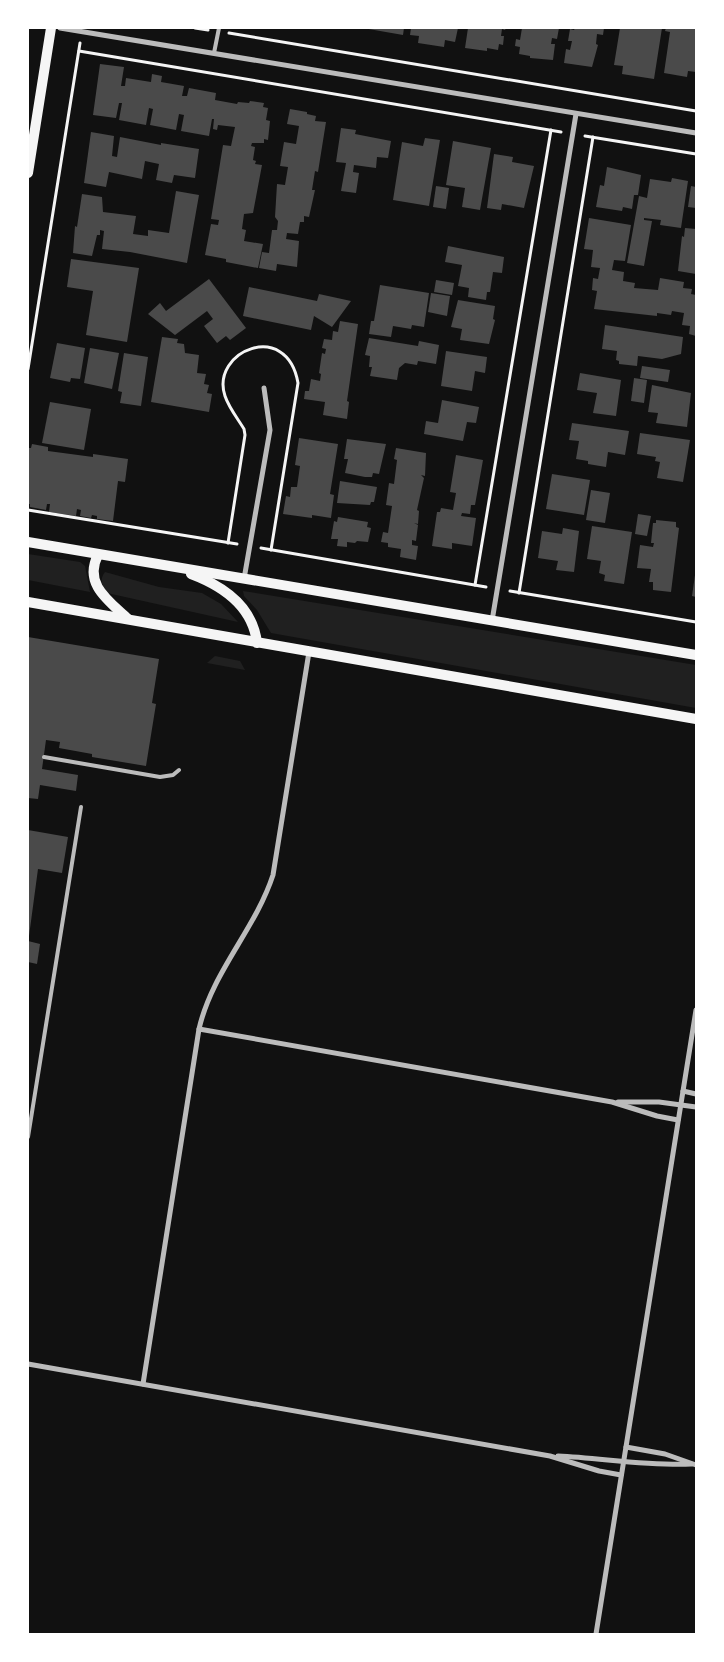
<svg xmlns="http://www.w3.org/2000/svg" width="724" height="1662" viewBox="0 0 724 1662" font-family="Rubik,sans-serif">
<rect width="100%" height="100%" fill="#111"/>
<!-- green -->
<g fill="#202020">
<polygon points="28,554 80,562 85,566 90,592 28,580"/>
<path d="M105 572 159 587 202 593 221 604 238 622 107 593C102 585 99 580 105 572Z"/>
<polygon points="243,591 696,665 696,708 271,633 257,610 244,596"/>
<polygon points="215,656 240,661 245,670 207,663"/>
</g>
<!-- building -->
<g fill="#4a4a4a">
<polygon points="363,28 404,28 403,35"/>
<polygon points="411,28 458,28 455,42 445,40 444,47 418,43 419,36 410,35"/>
<polygon points="468,28 506,28 505,30 502,29 501,36 504,36 503,45 499,44 498,50 487,48 487,51 465,48"/>
<polygon points="522,28 559,28 557,39 552,38 551,44 555,44 553,60 530,58 530,56 519,54 520,47 515,46 516,39 520,40"/>
<polygon points="575,28 604,28 603,35 597,34 596,44 598,45 592,67 564,63 566,49 570,50 572,41 568,41 570,29 574,30"/>
<polygon points="620,28 662,28 654,79 622,74 623,66 614,65"/>
<polygon points="666,28 696,28 696,72 688,71 687,77 664,73 670,32 665,31"/>
<polygon points="100,64 124,67 121,86 125,86 126,78 151,82 152,74 162,76 161,82 184,86 182,96 187,96 189,88 216,93 215,100 237,104 238,102 249,103 250,101 264,103 263,107 268,108 266,120 270,121 268,140 264,139 264,143 252,143 251,146 255,147 253,160 256,161 255,164 262,165 253,213 244,214 242,229 246,230 244,241 263,244 258,268 226,262 226,259 205,255 211,224 218,225 219,220 211,219 223,145 231,146 235,127 218,125 217,130 213,129 214,119 212,119 209,136 181,131 184,115 179,114 176,130 150,125 153,109 149,108 146,125 119,120 122,103 119,103 116,118 93,115"/>
<polygon points="290,109 307,112 307,114 316,116 315,121 326,122 318,172 315,171 312,190 315,190 309,217 304,216 304,222 300,222 298,234 287,233 286,239 299,241 297,267 277,264 276,271 259,268 262,252 269,253 272,230 277,230 278,221 275,217 277,184 285,185 288,167 280,166 284,142 296,144 299,126 287,124"/>
<polygon points="341,128 356,130 355,134 391,141 388,158 377,157 376,168 354,165 353,172 359,173 356,193 341,191 346,163 336,162"/>
<polygon points="91,132 114,136 112,156 117,157 120,137 161,145 161,143 199,149 195,178 174,175 172,183 156,180 159,164 145,161 142,179 109,172 106,187 84,183"/>
<polygon points="425,138 440,140 429,206 393,200 402,142 423,146"/>
<polygon points="453,141 491,148 480,210 462,207 465,188 446,185"/>
<polygon points="494,154 513,157 512,162 534,166 524,208 502,204 501,210 487,208"/>
<polygon points="607,167 641,175 638,195 634,195 632,209 623,207 622,211 596,207 600,185 604,186"/>
<polygon points="672,178 688,181 681,228 660,225 661,220 644,218 644,220 652,221 644,266 627,263 639,196 647,198 650,179 671,182"/>
<polygon points="436,186 449,188 446,209 433,207"/>
<polygon points="691,186 696,187 696,208 688,207"/>
<polygon points="176,191 199,195 187,263 130,252 102,249 104,231 100,230 100,235 97,235 92,256 73,253 75,226 77,227 82,194 102,197 103,212 136,216 133,234 148,236 148,230 169,233"/>
<polygon points="589,218 631,225 625,261 614,260 612,270 624,272 623,281 635,283 634,288 658,290 660,278 684,282 683,288 692,289 691,294 696,295 696,336 689,334 690,326 682,325 684,313 672,311 671,315 657,313 657,316 594,309 597,291 592,290 593,278 598,279 600,268 591,267 593,250 584,249"/>
<polygon points="685,228 696,229 696,274 678,271 682,236 684,237"/>
<polygon points="448,246 504,257 502,273 493,272 490,292 487,292 486,300 468,297 469,288 458,286 462,265 445,262"/>
<polygon points="71,259 139,268 127,342 86,335 93,291 67,287"/>
<polygon points="209,279 246,328 230,340 226,336 217,343 204,326 213,319 207,311 175,335 148,314 160,303 166,311"/>
<polygon points="436,280 454,283 452,295 434,292"/>
<polygon points="380,285 429,293 424,327 412,325 411,329 393,326 391,337 369,334 371,321 374,321"/>
<polygon points="249,287 317,301 319,294 351,301 332,327 314,316 311,330 243,316"/>
<polygon points="431,293 450,296 447,316 428,312"/>
<polygon points="458,300 495,306 493,319 495,320 489,344 460,340 462,329 451,327"/>
<polygon points="340,321 358,324 347,401 349,402 347,419 323,415 325,402 304,399 305,391 309,391 311,379 320,381 321,374 319,373 322,353 325,354 326,349 322,348 324,339 332,340 333,331 338,332"/>
<polygon points="605,325 683,337 681,354 662,359 638,356 637,366 619,364 619,361 616,360 617,351 602,349"/>
<polygon points="162,337 178,339 177,343 184,344 185,353 199,355 197,373 206,374 204,384 209,385 207,393 212,394 209,412 151,402"/>
<polygon points="369,338 418,346 419,341 439,345 436,364 418,361 417,365 405,363 399,368 397,380 370,376 372,367 369,367 370,356 365,355"/>
<polygon points="57,343 85,348 80,379 71,378 70,382 50,378"/>
<polygon points="90,348 119,353 112,389 84,383"/>
<polygon points="446,351 487,357 485,373 475,371 472,391 441,386"/>
<polygon points="124,353 148,357 141,406 120,403 122,392 118,391"/>
<polygon points="642,366 670,370 668,382 640,378"/>
<polygon points="580,373 621,380 616,416 593,413 597,393 577,390"/>
<polygon points="634,378 647,380 644,403 631,401"/>
<polygon points="652,385 691,393 687,427 656,423 658,413 648,412"/>
<polygon points="442,400 479,407 476,423 467,422 463,441 424,434 426,421 438,423"/>
<polygon points="50,402 91,409 84,450 42,443"/>
<polygon points="572,423 629,431 625,455 608,452 606,467 588,464 588,461 576,459 579,441 569,440"/>
<polygon points="640,433 690,440 683,482 657,478 660,462 655,461 656,457 637,454"/>
<polygon points="299,438 338,444 330,494 334,495 331,518 312,515 312,518 283,514 286,496 290,497 291,487 297,487 300,466 295,465"/>
<polygon points="347,439 386,444 379,474 373,473 372,477 365,477 345,473 348,459 344,459"/>
<polygon points="32,444 48,447 48,451 93,457 93,454 128,459 125,482 118,481 113,521 97,519 97,516 92,515 91,518 80,516 81,510 77,509 76,516 49,512 50,504 47,504 46,510 30,507 30,504 28,504 28,448 31,448"/>
<polygon points="396,448 426,453 425,476 421,475 424,478 417,510 419,511 418,524 414,523 418,525 416,541 412,540 412,545 418,546 416,560 400,557 401,549 388,547 388,543 381,542 383,532 388,533 392,506 386,505 389,483 394,484 397,460 394,459"/>
<polygon points="456,455 483,460 475,505 471,505 470,514 462,513 461,516 476,518 472,546 452,543 452,549 432,546 437,512 440,512 441,508 453,510 456,493 450,492"/>
<polygon points="552,474 590,480 584,515 546,509"/>
<polygon points="340,481 377,487 374,502 371,502 370,505 337,503"/>
<polygon points="591,490 610,493 605,523 586,520"/>
<polygon points="638,514 651,516 647,536 635,534"/>
<polygon points="338,517 368,522 367,527 371,528 368,542 357,541 355,543 347,542 347,547 337,546 338,539 331,539 334,521 337,522"/>
<polygon points="656,520 676,522 676,527 679,528 671,592 653,590 653,582 649,582 651,569 637,568 640,545 653,547 654,543 651,543 653,523 656,523"/>
<polygon points="592,526 632,532 624,584 604,581 605,575 599,573 601,561 587,559"/>
<polygon points="563,528 579,531 574,572 556,570 558,561 538,558 542,531 562,534"/>
<polygon points="695,575 696,575 696,597 692,596"/>
<polygon points="28,637 159,659 152,703 156,704 146,766 92,757 92,754 59,748 60,742 46,740 42,769 78,775 76,791 40,785 38,799 28,798"/>
<polygon points="28,830 68,837 62,873 38,869 29,936"/>
<polygon points="28,941 40,944 37,964 28,962"/>
</g>
<g fill="none" stroke-linecap="round" stroke-linejoin="round">
<!-- path -->
<g stroke="#f5f5f5" stroke-width="3">
<polyline points="195,28 208,30"/>
<polyline points="229,33 696,111"/>
<polyline points="79,51 561,132"/>
<polyline points="585,136 696,154"/>
<polyline points="28,369 80,43"/>
<polyline points="28,510 237,544"/>
<path d="M228 543 245 435 244 429C238 419 229 408 225 396 210 351 287 319 298 383L271 550"/>
<polyline points="261,548 486,587"/>
<polyline points="475,585 551,130"/>
<polyline points="510,591 696,622"/>
<polyline points="519,593 593,137"/>
</g>
<!-- service -->
<g stroke="#bcbcbc" stroke-width="4">
<polyline points="214,53 219,28"/>
<polyline points="44,757 160,777 173,775 179,770"/>
<polyline points="28,1137 81,807"/>
</g>
<!-- minor -->
<g stroke="#bcbcbc" stroke-width="5">
<polyline points="60,28 696,133"/>
<polyline points="244,579 270,430 264,388"/>
<polyline points="492,621 576,114"/>
<polyline points="199,1029 612,1102 657,1116 678,1120"/>
<polyline points="683,1091 696,1094"/>
<polyline points="618,1102 659,1102 696,1107"/>
<polyline points="28,1364 550,1456 599,1471 621,1475"/>
<path d="M143 1384 199 1029C212 972 255 930 273 875L309 652"/>
<polyline points="626,1447 665,1454 696,1465"/>
<path d="M558 1456C602 1458 647 1466 691 1464"/>
<polyline points="596,1634 696,1010"/>
</g>
<!-- secondary -->
<g stroke="#f5f5f5" stroke-width="10">
<polyline points="28,173 51,28"/>
<polyline points="28,542 696,655"/>
<path d="M98 555C83 584 109 601 128 619"/>
<path d="M191 574C223 586 253 607 257 643"/>
<polyline points="28,602 696,719"/>
</g>
</g>
<!-- border -->
<rect width="724" height="1662" fill="none" stroke="#ffffff" stroke-width="58"/>
</svg>
